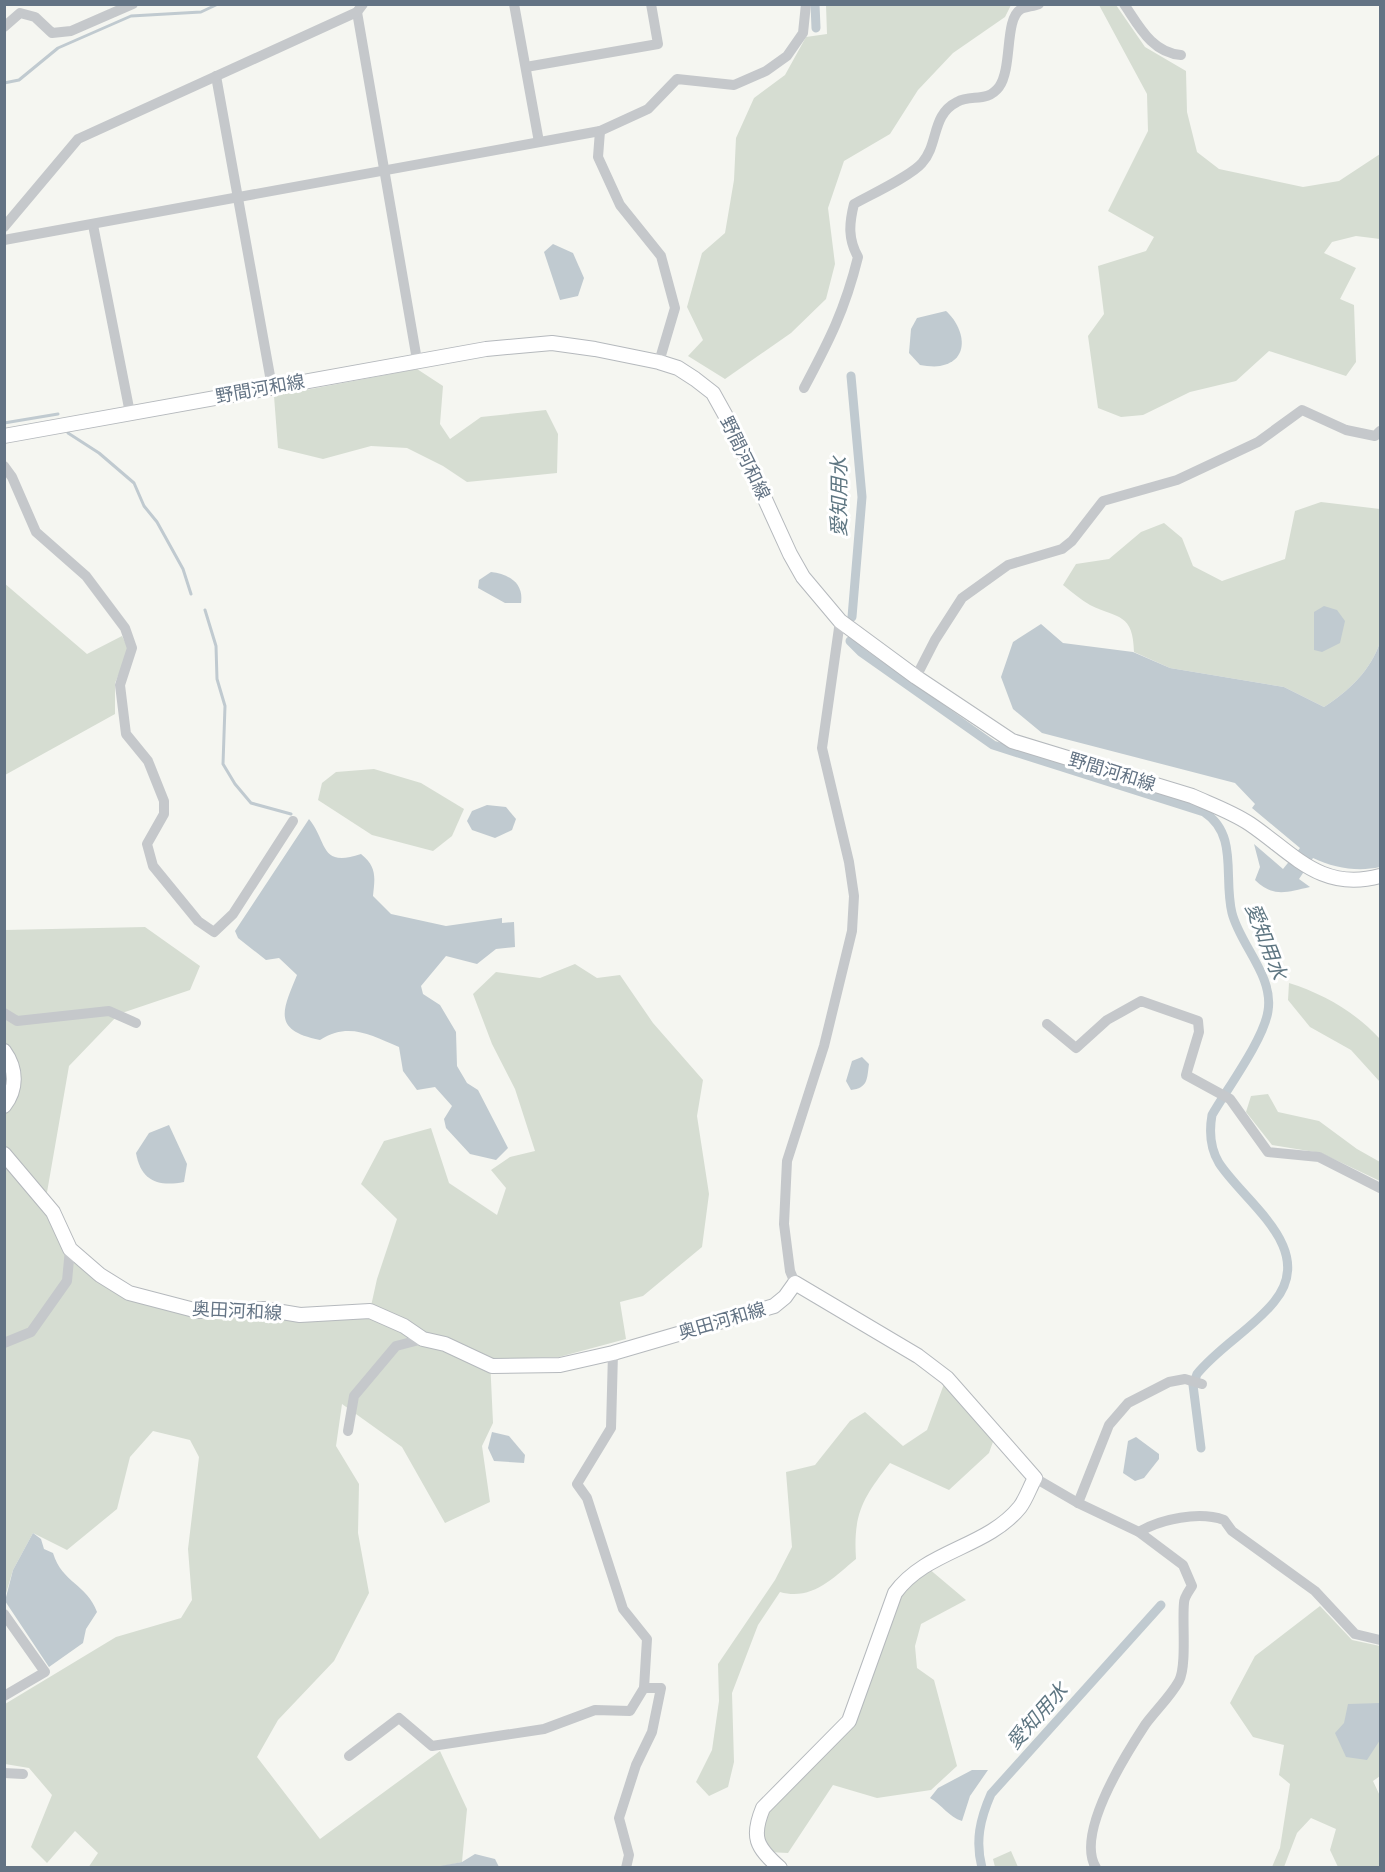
<svg xmlns="http://www.w3.org/2000/svg" width="1385" height="1872" viewBox="0 0 1385 1872" font-family="'IBM Plex Sans','Noto Sans JP',sans-serif">
<rect width="100%" height="100%" fill="#f5f6f1"/>
<!-- green -->
<g fill="#d6ddd2">
<polygon points="826,5 1011,5 1005,17 953,53 918,90 890,134 844,161 828,208 835,264 826,299 791,333 725,379 688,356 703,340 687,307 702,253 725,233 734,180 736,138 754,98 785,75 806,37 827,34"/>
<polygon points="1099,5 1116,5 1145,47 1186,71 1187,112 1197,152 1219,169 1303,187 1339,181 1380,154 1380,239 1356,236 1332,242 1324,253 1356,268 1340,299 1354,305 1356,362 1346,376 1269,351 1236,381 1190,392 1143,415 1121,417 1098,408 1088,336 1104,314 1098,266 1146,251 1154,237 1108,211 1148,131 1147,94"/>
<polygon points="417,369 443,386 440,424 450,439 481,417 546,410 558,434 557,473 467,482 443,466 407,448 371,446 323,459 278,448 274,396"/>
<path d="M1321 502 1380 509V642C1371 670 1349 691 1324 707L1284 687 1170 668 1134 652C1133 613 1119 619 1090 605 1081 600 1072 592 1063 585L1076 564 1109 559 1141 532 1164 523 1182 538 1193 566 1222 581 1285 559 1295 511Z"/>
<polygon points="4,583 87,654 122,636 129,650 115,683 115,714 5,775"/>
<polygon points="374,769 421,783 464,809 452,836 433,851 372,835 318,800 322,783 336,772"/>
<polygon points="145,927 200,966 190,990 119,1014 69,1066 46,1198 97,1280 114,1292 167,1310 198,1317 262,1313 369,1315 377,1279 397,1219 361,1184 384,1141 431,1128 449,1183 497,1215 506,1188 491,1170 510,1157 535,1151 515,1089 492,1044 473,994 496,972 540,978 575,964 597,978 620,975 653,1023 703,1080 697,1116 709,1194 702,1247 643,1296 620,1302 626,1339 559,1357 490,1359 493,1423 482,1446 490,1502 445,1523 402,1447 342,1404 336,1446 359,1484 358,1533 369,1593 334,1661 278,1720 257,1757 320,1839 440,1751 467,1809 462,1862 435,1868 88,1868 98,1853 75,1831 47,1863 31,1847 52,1795 29,1768 5,1764 5,1704 116,1637 181,1618 192,1600 188,1549 199,1457 190,1440 153,1431 130,1457 117,1509 67,1550 33,1533 13,1570 5,1597 5,930"/>
<path d="M1289 983C1324 994 1355 1012 1380 1039V1082L1351 1050 1310 1027 1288 1000Z"/>
<polygon points="1268,1094 1278,1112 1319,1121 1357,1149 1380,1162 1380,1181 1321,1153 1272,1145 1246,1112 1251,1096"/>
<path d="M944 1384 994 1439 989 1453 949 1490 890 1463C863 1498 853 1513 856 1559 833 1578 812 1601 780 1592L758 1625 732 1693 734 1762 728 1787 709 1796 696 1782 712 1750 719 1701 718 1664 775 1580 792 1547 786 1472 815 1465 850 1421 865 1412 903 1446 927 1430Z"/>
<polygon points="928,1568 966,1600 921,1624 915,1646 917,1668 934,1680 957,1766 931,1790 877,1798 833,1785 788,1853 768,1852 761,1831 768,1809 852,1725 898,1596"/>
<polygon points="1320,1606 1352,1640 1380,1646 1380,1776 1373,1781 1380,1796 1380,1867 1338,1867 1330,1850 1336,1829 1311,1818 1297,1833 1284,1867 1272,1867 1280,1848 1290,1784 1279,1775 1284,1745 1253,1737 1230,1703 1255,1656"/>
<polygon points="1011,1851 1018,1867 995,1867 993,1859"/>
</g>
<!-- water -->
<g fill="#c0cad0">
<polygon points="553,244 573,253 584,278 578,296 560,300 544,252"/>
<path d="M946 311C964 327 972 360 940 366 934 367 926 366 920 365L909 353 911 329 917 318Z"/>
<path d="M491 572C509 574 524 583 521 603H505L478 588 479 580Z"/>
<polygon points="1324,606 1337,610 1345,621 1340,643 1322,652 1314,650 1314,612"/>
<path d="M1041 624 1063 643 1133 652 1170 668 1284 687 1324 707C1349 691 1371 670 1380 642V867C1358 872 1334 868 1313 858L1299 879 1310 887C1287 892 1273 898 1255 880L1260 867 1254 844 1283 869 1300 848 1252 808 1255 804 1235 783 1042 733 1013 709 1001 677 1013 642Z"/>
<polygon points="487,805 506,807 516,819 512,830 495,838 472,830 467,821 472,811"/>
<path d="M309 819C328 842 319 868 361 854 377 867 375 877 373 896L391 914 446 926 502 918V923L514 922 515 947 496 949 477 964 446 956 421 986 423 994 440 1005 456 1032 457 1066 467 1083 478 1090 508 1148 496 1160 470 1154 446 1128 444 1119 452 1106 435 1087 417 1090 403 1071 399 1047C370 1035 349 1022 320 1040 271 1030 283 1010 297 975L279 958 266 960 238 938 235 931Z"/>
<path d="M862 1057 869 1064C867 1079 868 1088 851 1090L846 1081 852 1061Z"/>
<path d="M169 1125 187 1164 184 1182C158 1187 141 1181 136 1153L149 1133Z"/>
<polygon points="492,1432 509,1436 525,1455 524,1463 494,1461 488,1448"/>
<polygon points="1136,1437 1159,1454 1159,1459 1144,1478 1135,1481 1123,1473 1128,1441"/>
<path d="M33 1533 41 1539 44 1549 53 1553C62 1583 87 1584 97 1612L86 1629 83 1643 49 1667 5 1601 13 1570Z"/>
<polygon points="1380,1703 1380,1740 1367,1760 1346,1757 1335,1733 1344,1723 1348,1704"/>
<path d="M972 1770H988L970 1796 962 1821C949 1817 942 1805 930 1798L938 1788Z"/>
<polygon points="475,1854 495,1859 499,1867 435,1867 462,1862"/>
</g>
<g fill="none" stroke-linecap="round" stroke-linejoin="round">
<!-- stream -->
<g stroke="#c0cad0" stroke-width="3">
<polyline points="4,83 19,80 58,48 131,16 201,12 218,4"/>
<polyline points="4,423 58,414"/>
<polyline points="68,433 99,453 134,483 144,506 157,522 183,569 191,594"/>
<polyline points="205,610 216,646 217,679 225,706 223,764 235,784 251,803 291,814"/>
</g>
<!-- canal -->
<g stroke="#c0cad0" stroke-width="9">
<polyline points="815,4 816,28"/>
<polyline points="851,376 862,497 852,617"/>
<path d="M850 641 861 652 993 745 1204 812C1239 835 1223 877 1232 913 1240 945 1274 976 1268 1011 1264 1039 1227 1089 1212 1115 1209 1132 1210 1148 1219 1163 1245 1203 1318 1249 1274 1302 1252 1329 1219 1347 1197 1374L1193 1385 1201 1448"/>
<path d="M982 1868C975 1841 980 1819 991 1794L1161 1605"/>
</g>
<defs>
<g id="major">
<path d="M4 436 486 349 552 343 595 349 659 362 678 368 695 379 713 393 733 429 790 554 803 577 840 621 916 677 1012 741 1192 796C1212 805 1232 812 1250 824 1294 854 1321 892 1380 876"/>
<path d="M4 1051C17 1069 17 1089 4 1106"/>
<path d="M4 1154 53 1212 70 1249 100 1275 129 1293 198 1311 264 1309 300 1315 370 1311 404 1326 423 1339 445 1344 492 1366 560 1365 613 1353 774 1306 785 1297 795 1283 918 1356 947 1378 1035 1478C1030 1487 1026 1499 1020 1507 987 1548 926 1550 895 1593L849 1721 763 1808C751 1837 756 1847 780 1868"/>
</g>
</defs>
<!-- major casing -->
<use href="#major" stroke="#b5b9bd" stroke-width="16"/>
<!-- minor -->
<g stroke="#c5c8cb" stroke-width="10">
<polyline points="514,4 539,142"/>
<path d="M1124 4C1139 26 1152 53 1181 55"/>
<polyline points="357,12 417,360"/>
<polyline points="4,27 20,13 35,17 52,33 71,31 133,4"/>
<polyline points="526,67 658,44 651,4"/>
<polyline points="216,76 272,387"/>
<polyline points="600,131 598,157 620,205 661,256 675,308 659,362"/>
<polyline points="93,225 130,413"/>
<polyline points="4,227 78,139 357,12 363,4"/>
<polyline points="4,240 600,131 648,109 677,79 734,85 766,71 787,56 803,33 806,4"/>
<path d="M804 388C829 341 845 310 858 257 848 239 849 224 854 204 870 195 911 176 922 163 939 144 931 115 957 102 971 94 987 103 999 87 1013 67 1004 19 1021 9 1026 7 1034 6 1039 4"/>
<polyline points="4,466 12,477 36,532 86,576 125,628 132,648 120,685 126,734 148,761 164,801 164,814 147,844 153,866 198,921 214,932 233,914 293,821"/>
<polyline points="916,677 935,640 962,598 1008,565 1062,549 1072,541 1103,501 1177,480 1258,442 1302,410 1346,430 1375,436 1380,431"/>
<polyline points="4,1013 17,1021 109,1011 136,1023"/>
<polyline points="1047,1024 1076,1048 1107,1020 1141,1001 1198,1021 1199,1032 1186,1075 1230,1099 1268,1152 1319,1157 1380,1188"/>
<polyline points="795,1283 790,1271 784,1224 787,1161 824,1046 852,931 854,896 849,862 822,748 840,621"/>
<polyline points="4,1343 31,1332 67,1281 70,1249"/>
<polyline points="348,1431 354,1396 396,1346 423,1339"/>
<path d="M1035 1478 1078 1503 1139 1532 1183 1565 1192 1586C1189 1591 1184 1597 1184 1603 1182 1621 1187 1666 1179 1681 1170 1697 1156 1710 1145 1725 1126 1754 1075 1834 1096 1868"/>
<polyline points="1078,1503 1109,1425 1128,1403 1169,1382 1185,1379 1202,1384"/>
<path d="M1139 1532C1161 1519 1199 1511 1224 1520L1232 1531 1315 1591 1355 1634 1380 1640"/>
<polyline points="4,1614 45,1672 4,1696"/>
<polyline points="349,1756 399,1718 432,1746 544,1729 595,1710 630,1711 644,1688 647,1639 623,1609 587,1498 577,1484 611,1428 613,1353"/>
<polyline points="4,1773 23,1774"/>
<polyline points="626,1868 629,1855 619,1818 636,1765 652,1732 661,1688 644,1688"/>
</g>
<!-- major -->
<use href="#major" stroke="#fff" stroke-width="14"/>
</g>
<g text-anchor="middle" stroke-width="6" stroke-linejoin="round" paint-order="stroke">
<!-- street labels -->
<g font-size="18" fill="#637384" stroke="#fff">
<text transform="translate(260 389) rotate(-10)" y="6">野間河和線</text>
<text transform="translate(745 458) rotate(64)" y="6">野間河和線</text>
<text transform="translate(1112 772) rotate(17)" y="6">野間河和線</text>
<text transform="translate(237 1311) rotate(3)" y="6">奥田河和線</text>
<text transform="translate(722 1321) rotate(-16)" y="6">奥田河和線</text>
</g>
<!-- water labels -->
<g font-size="20" font-style="italic" fill="#5e7682" stroke="#fff">
<text transform="translate(839 497) rotate(-90)" y="7">愛知用水</text>
<text transform="translate(1266 941) rotate(69)" y="7">愛知用水</text>
<text transform="translate(1037 1716) rotate(-48)" y="7">愛知用水</text>
</g>
</g>
<!-- border -->
<rect width="1385" height="1872" fill="none" stroke="#637384" stroke-width="12"/>
</svg>
